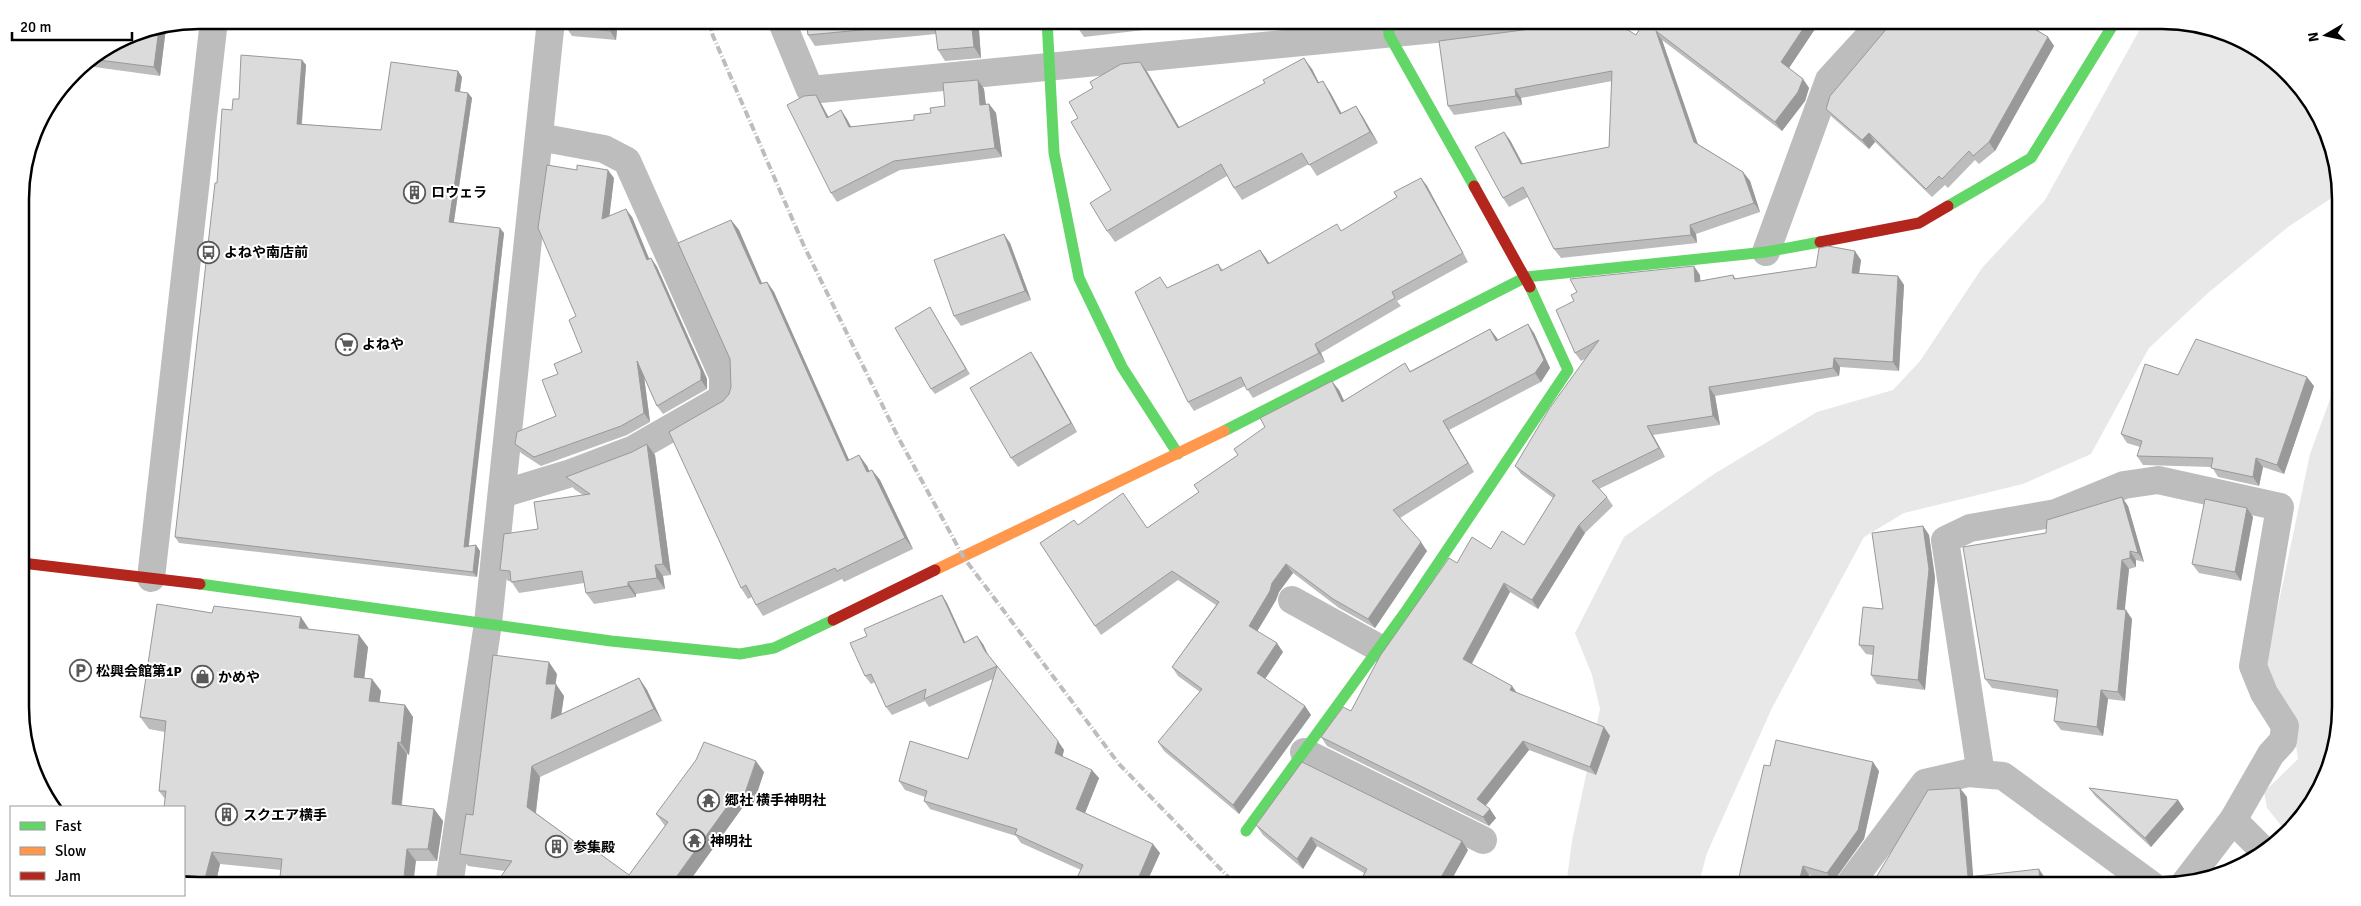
<svg xmlns="http://www.w3.org/2000/svg" width="2361" height="906" viewBox="0 0 2361 906" font-family="Signika,'Noto Sans JP',sans-serif">
<rect width="100%" height="100%" fill="#fff"/>
<!-- green -->
<g fill="#e8e8e8">
<polygon points="2145,20 2163,20 2220,30 2297,81 2327,130 2339,175 2339,193 2288,227 2208,293 2149,348 2091,454 2023,484 1904,513 1864,537 1772,708 1707,853 1698,886 1566,886 1572,841 1600,709 1592,675 1575,633 1624,537 1714,474 1817,412 1893,390 1920,361 1982,268 2045,200"/>
<polygon points="2340,372 2341,708 2331,765 2304,816 2287,833 2267,808 2264,792 2298,759 2291,711 2264,665 2274,625 2310,454"/>
</g>
<g fill="none" stroke-linecap="round" stroke-linejoin="round">
<!-- street -->
<g stroke="#bdbdbd" stroke-width="28">
<polyline points="781,20 810,90 1529,20"/>
<polyline points="1766,252 1829,80 1884,20"/>
<polyline points="502,494 568,474 634,449 723,398 723,376 627,161 604,149 539,137"/>
<polyline points="151,578 214,20"/>
<polyline points="1292,600 1379,648"/>
<polyline points="1304,752 1483,840"/>
<polyline points="1981,774 1945,540 1970,528 2056,513 2124,485 2158,480 2280,507 2253,666 2264,693 2285,726 2283,741 2271,754 2233,820"/>
<polyline points="2184,884 2233,820 2265,852"/>
<polyline points="449,886 488,623 551,20"/>
<polyline points="1848,886 1925,783 1968,773 2003,776 2153,886"/>
</g>
<!-- fast -->
<g stroke="#63d668" stroke-width="11">
<polyline points="1047,20 1054,153 1079,278 1122,367 1178,454"/>
<polyline points="1388,20 1389,35 1474,186"/>
<polyline points="1948,206 2031,158 2116,20"/>
<polyline points="1224,431 1526,277 1766,252 1820,242"/>
<polyline points="200,584 611,641 740,654 774,648 833,620"/>
<polyline points="1246,831 1406,611 1568,370 1530,287"/>
</g>
<!-- slow -->
<polyline stroke="#ff974d" stroke-width="11" points="935,570 1224,431"/>
<!-- jam -->
<g stroke="#b3261e" stroke-width="11">
<polyline points="1474,186 1530,287"/>
<polyline points="1820,242 1919,223 1948,206"/>
<polyline points="22,563 200,584"/>
<polyline points="833,620 935,570"/>
</g>
<!-- rail -->
<polyline stroke="#bdbdbd" stroke-width="4" stroke-dasharray="8 2.5 1 2.5" stroke-linecap="butt" points="708,20 713,36 804,246 898,437 964,558 1119,764 1237,886"/>
</g>
<!-- wall -->
<g fill="#bcbcbc">
<polygon points="567,20 618,20 616,40 572,36 566,27"/>
<polygon points="806,20 984,20 985,30 979,30 981,58 945,61 938,50 936,34 815,46 808,35"/>
<polygon points="1068,20 1215,20 1185,23 1186,25 1084,37 1078,28 1078,25 1072,25"/>
<polygon points="1645,20 1821,20 1789,68 1803,79 1809,88 1805,101 1782,131 1662,40 1698,144 1743,172 1750,181 1760,212 1696,234 1697,243 1561,258 1554,249 1528,197 1509,207 1503,198 1510,140 1523,164 1609,147 1612,81 1521,98 1522,105 1454,115 1448,106 1538,28 1636,35"/>
<polygon points="1886,25 2033,28 2048,37 2054,46 1995,151 1979,164 1975,160 1948,188 1945,185 1932,197 1875,142 1869,149 1832,117 1826,109 1888,28"/>
<polygon points="166,28 160,76 80,65 130,33"/>
<polygon points="302,60 306,65 302,124 381,130 458,71 462,77 460,92 468,93 472,98 454,222 504,233 468,546 476,545 480,551 477,577 179,543 175,537 217,183 232,110 239,99"/>
<polygon points="1140,62 1148,73 1179,127 1312,69 1319,83 1330,92 1341,113 1356,106 1363,117 1378,143 1317,176 1309,164 1242,200 1234,188 1227,176 1115,242 1107,231 1111,190 1078,118 1093,88"/>
<polygon points="978,80 984,89 986,105 989,104 996,113 1002,157 900,170 837,202 831,193 816,95 822,105 828,117 841,110 851,127 914,120 931,113 945,106"/>
<polygon points="614,178 609,216 632,217 649,259 651,258 657,267 707,379 707,389 663,414 657,406 644,376 650,422 627,435 541,466 521,453 515,444 556,416 558,374 582,352 576,316"/>
<polygon points="1421,178 1427,186 1468,262 1397,301 1401,306 1321,353 1325,362 1253,398 1245,386 1194,411 1188,402 1167,288 1218,264 1223,270 1260,250 1269,263 1342,231 1397,197"/>
<polygon points="731,220 739,230 762,283 767,282 774,292 849,460 859,455 867,466 869,471 872,470 880,480 913,549 844,582 842,579 763,616 756,605 752,597 748,599 741,588 723,401 729,394 731,387"/>
<polygon points="1010,243 1031,300 961,326 954,316"/>
<polygon points="1861,260 1859,273 1898,276 1904,285 1899,371 1840,367 1839,376 1715,396 1720,425 1653,435 1665,457 1599,489 1607,497 1613,506 1585,533 1538,609 1510,592 1472,664 1512,686 1517,693 1604,727 1610,736 1596,775 1529,750 1485,805 1496,818 1489,826 1327,746 1321,737 1351,711 1457,563 1491,549 1524,545 1553,498 1521,474 1515,466 1585,359 1581,361 1575,353 1700,275 1700,281 1733,275 1736,279"/>
<polygon points="930,307 970,374 935,394 931,389"/>
<polygon points="1490,329 1498,340 1534,333 1550,368 1541,382 1449,430 1474,472 1400,518 1427,551 1375,628 1339,608 1293,573 1279,592 1276,600 1257,631 1283,652 1265,679 1305,706 1311,715 1239,814 1164,751 1158,742 1200,692 1178,676 1172,667 1216,605 1178,580 1101,635 1040,543 1078,525 1147,528 1199,492 1339,390 1344,401 1405,363 1410,371"/>
<polygon points="1037,361 1077,432 1018,467 1011,458"/>
<polygon points="2178,375 2314,386 2284,474 2263,467 2259,486 2218,477 2212,467 2143,465 2137,456 2140,447 2127,443 2121,434"/>
<polygon points="647,444 655,455 671,575 663,576 665,589 636,594 636,597 594,604 586,593 584,583 519,593 511,581 508,581 500,570 538,529 583,495 574,489 566,477 632,452"/>
<polygon points="2128,506 2144,562 2136,560 2136,567 2129,569 2124,610 2132,619 2125,701 2108,699 2103,736 2061,730 2054,721 2057,698 1992,688 1985,679 2046,533"/>
<polygon points="2247,508 2253,517 2241,581 2199,573 2192,564"/>
<polygon points="1923,526 1929,535 1935,578 1925,690 1877,684 1871,675 1873,655 1866,654 1859,645 1883,609"/>
<polygon points="942,595 947,603 965,642 983,644 989,656 1064,750 1062,757 1099,778 1085,813 1160,853 1145,886 1073,886 1081,870 1021,843 1016,836 930,809 924,801 925,797 905,790 899,781 968,759 993,679 929,707 925,701 892,715 886,707 875,682 871,684 865,676 867,636"/>
<polygon points="309,629 368,647 364,678 372,679 381,691 379,702 405,705 413,717 409,755 407,754 402,805 434,809 443,821 437,861 416,861 281,870 220,864 215,886 198,886 165,799 159,791 165,732 149,729 140,717"/>
<polygon points="557,674 555,684 564,696 561,714 639,678 647,690 662,721 540,777 536,813 593,855 629,875 665,826 656,814 764,772 752,808 745,804 688,883 505,871 468,866 460,854 473,815"/>
<polygon points="1879,771 1864,839 1833,882 1809,875 1807,886 1737,886"/>
<polygon points="2089,788 2178,800 2184,809 2151,847 2096,797"/>
<polygon points="1256,825 1468,850 1448,886 1358,886 1364,873 1317,846 1303,869 1263,835"/>
</g>
<!-- shaded-wall -->
<g fill="#999">
<polygon points="611,20 618,20 616,40 610,31"/>
<polygon points="971,20 979,30 981,58 974,47"/>
<polygon points="978,20 984,20 985,30"/>
<polygon points="1809,20 1821,20 1787,71 1781,62"/>
<polygon points="165,27 166,28 160,76 154,67 159,28"/>
<polygon points="1656,31 1662,40 1700,151 1694,142"/>
<polygon points="2048,37 2054,46 1995,151 1989,142"/>
<polygon points="1304,58 1312,69 1325,95 1318,83"/>
<polygon points="302,60 306,65 301,129 297,124"/>
<polygon points="1140,62 1148,73 1186,139 1178,128"/>
<polygon points="458,71 462,77 459,97 455,91"/>
<polygon points="1803,79 1809,88 1805,101 1782,131 1775,122"/>
<polygon points="978,80 984,89 987,115 980,105"/>
<polygon points="1323,81 1330,92 1348,125 1340,114"/>
<polygon points="1515,89 1521,98 1522,105 1516,96"/>
<polygon points="468,93 472,98 453,227 449,222"/>
<polygon points="816,95 822,105 834,127 827,118"/>
<polygon points="989,104 996,113 1002,157 995,148"/>
<polygon points="1356,106 1363,117 1378,143 1370,132"/>
<polygon points="841,110 847,119 856,136 849,127"/>
<polygon points="1504,132 1510,140 1527,173 1521,164"/>
<polygon points="1869,133 1875,142 1869,149 1862,140"/>
<polygon points="608,170 614,178 608,228 602,219"/>
<polygon points="1743,172 1750,181 1760,212 1754,203"/>
<polygon points="1421,178 1427,186 1468,262 1463,253"/>
<polygon points="626,209 632,217 653,268 647,260"/>
<polygon points="731,220 739,230 767,295 760,284"/>
<polygon points="1690,225 1696,234 1697,243 1691,235"/>
<polygon points="500,228 504,233 468,553 464,547"/>
<polygon points="1004,234 1010,243 1031,300 1025,291"/>
<polygon points="1260,250 1266,258 1274,272 1268,264"/>
<polygon points="1855,251 1861,260 1858,281 1852,273"/>
<polygon points="651,258 657,267 707,379 707,389 701,380"/>
<polygon points="1694,266 1700,275 1701,291 1695,282"/>
<polygon points="1898,276 1904,285 1899,371 1893,362"/>
<polygon points="767,282 774,292 854,471 847,461"/>
<polygon points="1528,324 1534,333 1550,368 1541,382 1535,373"/>
<polygon points="1490,329 1497,338 1503,350 1496,341"/>
<polygon points="1315,344 1321,353 1325,362 1319,353"/>
<polygon points="1031,352 1037,361 1077,432 1071,423"/>
<polygon points="1834,358 1840,367 1839,376 1833,368"/>
<polygon points="637,361 643,369 650,422 644,413"/>
<polygon points="2307,377 2314,386 2284,474 2277,465"/>
<polygon points="1332,381 1339,390 1349,411 1342,402"/>
<polygon points="1709,387 1715,396 1720,425 1713,416"/>
<polygon points="1443,421 1449,430 1474,472 1468,463"/>
<polygon points="1647,426 1653,435 1665,457 1659,448"/>
<polygon points="647,444 655,455 671,575 663,564"/>
<polygon points="859,455 867,466 875,483 867,472"/>
<polygon points="2256,458 2263,467 2259,486 2253,477"/>
<polygon points="872,470 880,480 913,549 905,538"/>
<polygon points="2122,497 2128,506 2144,562 2138,553"/>
<polygon points="2247,508 2253,517 2241,581 2235,572"/>
<polygon points="1579,525 1585,533 1538,609 1532,600"/>
<polygon points="1923,526 1929,535 1935,578 1925,690 1918,680"/>
<polygon points="1421,542 1427,551 1375,628 1368,619"/>
<polygon points="476,545 480,551 477,577 473,572"/>
<polygon points="2130,551 2136,560 2136,567 2130,558"/>
<polygon points="2122,560 2129,569 2124,618 2117,609"/>
<polygon points="1286,564 1293,573 1279,592 1276,600 1255,635 1249,626 1272,583"/>
<polygon points="655,565 663,576 665,589 657,578"/>
<polygon points="628,582 636,594 636,597 628,586"/>
<polygon points="1504,583 1510,592 1469,668 1463,659"/>
<polygon points="942,595 947,603 969,651 964,643"/>
<polygon points="2126,610 2132,619 2125,701 2118,692"/>
<polygon points="301,617 309,629 299,628"/>
<polygon points="359,635 368,647 363,689 354,677"/>
<polygon points="977,636 983,644 990,659 985,651"/>
<polygon points="1277,643 1283,652 1263,682 1257,673"/>
<polygon points="549,662 557,674 554,695 546,684"/>
<polygon points="639,678 647,690 662,721 654,709"/>
<polygon points="372,679 381,691 378,713 369,701"/>
<polygon points="556,684 564,696 559,730 551,719"/>
<polygon points="1512,686 1518,695 1510,690"/>
<polygon points="2101,690 2108,699 2103,736 2097,727"/>
<polygon points="405,705 413,717 409,755 401,743"/>
<polygon points="1305,706 1311,715 1239,814 1233,805"/>
<polygon points="1604,727 1610,736 1596,775 1590,767"/>
<polygon points="1058,741 1064,750 1061,762 1055,753"/>
<polygon points="1523,741 1529,750 1484,808 1477,799"/>
<polygon points="398,742 407,754 400,816 392,804"/>
<polygon points="756,761 764,772 752,808 744,796"/>
<polygon points="1873,762 1879,771 1864,839 1833,882 1827,873"/>
<polygon points="532,766 540,777 535,818 527,807"/>
<polygon points="1092,770 1099,778 1083,818 1076,809"/>
<polygon points="1960,788 1967,797 1974,886 1968,877"/>
<polygon points="737,793 745,804 686,886 677,876"/>
<polygon points="2178,800 2184,809 2151,847 2145,838"/>
<polygon points="434,809 443,821 437,861 428,849"/>
<polygon points="1490,809 1496,818 1489,826 1483,817"/>
<polygon points="1311,837 1317,846 1303,869 1297,859"/>
<polygon points="1462,841 1468,850 1448,886 1436,886"/>
<polygon points="1153,844 1160,853 1145,886 1135,886"/>
<polygon points="407,849 416,861 413,886 403,886"/>
<polygon points="212,852 220,864 215,886 203,886"/>
<polygon points="1803,866 1809,875 1807,886 1798,886"/>
<polygon points="2039,869 2045,878 2046,886 2040,886"/>
<polygon points="1426,880 1430,886 1423,886"/>
</g>
<!-- building -->
<g fill="#dbdbdb" stroke="#999">
<polygon points="567,20 611,20 610,31 566,27"/>
<polygon points="806,20 971,20 974,47 938,50 935,27 944,22 808,35"/>
<polygon points="1077,20 1147,20 1078,28"/>
<polygon points="1538,20 1612,20 1636,35 1645,20 1809,20 1781,62 1803,79 1798,92 1775,122 1656,31 1694,142 1743,172 1754,203 1690,225 1691,235 1554,249 1523,187 1503,198 1475,147 1504,132 1521,164 1609,147 1612,71 1515,89 1516,96 1448,106 1439,41 1538,28"/>
<polygon points="1889,20 2025,20 2033,28 2048,37 1989,142 1973,156 1969,151 1942,179 1939,176 1926,189 1869,133 1862,140 1826,109 1830,96 1888,27 1886,25"/>
<polygon points="159,28 154,67 90,59 130,33"/>
<polygon points="241,55 302,60 297,124 381,130 391,62 458,71 455,91 468,93 449,222 500,228 464,547 476,545 473,572 175,537 215,183 217,183 222,109 232,110 233,99 239,99"/>
<polygon points="1304,58 1318,83 1323,81 1340,114 1356,106 1370,132 1309,165 1302,153 1234,188 1221,164 1107,231 1090,203 1111,190 1071,122 1078,118 1069,102 1093,88 1090,82 1121,64 1140,62 1178,128 1265,83 1263,80"/>
<polygon points="978,80 980,105 989,104 995,148 894,161 831,193 787,105 804,96 816,95 827,118 841,110 849,127 914,120 914,115 931,113 930,108 945,106 943,83"/>
<polygon points="547,165 577,170 577,165 608,170 602,219 626,209 647,260 651,258 701,371 701,380 657,406 637,361 644,413 621,426 534,457 515,444 517,432 556,416 542,380 558,374 554,364 582,352 569,320 576,316 538,228"/>
<polygon points="1421,178 1463,253 1392,292 1395,298 1315,344 1319,353 1247,390 1241,377 1188,402 1135,292 1160,277 1167,288 1218,264 1221,271 1260,250 1268,264 1337,224 1341,231 1397,197 1394,192"/>
<polygon points="731,220 760,284 767,282 847,461 859,455 867,472 872,470 905,538 837,571 835,568 756,605 746,585 741,588 669,432 723,401 729,394 731,387 730,359 678,243"/>
<polygon points="1004,234 1025,291 954,316 934,260"/>
<polygon points="1828,246 1855,251 1852,273 1898,276 1893,362 1834,358 1833,368 1709,387 1713,416 1647,426 1659,448 1592,481 1607,497 1579,525 1532,600 1504,583 1463,659 1512,686 1510,690 1604,727 1590,767 1523,741 1477,799 1490,809 1483,817 1321,737 1343,707 1351,711 1380,656 1449,558 1457,563 1472,537 1491,549 1502,531 1524,545 1555,495 1515,466 1549,409 1599,340 1575,353 1556,310 1574,301 1571,295 1577,292 1570,279 1694,266 1695,282 1733,275 1734,279 1816,267 1819,248"/>
<polygon points="930,307 966,369 931,389 895,328"/>
<polygon points="1528,324 1544,360 1535,373 1443,421 1468,463 1393,510 1421,542 1368,619 1333,599 1286,564 1272,583 1270,591 1249,626 1277,643 1257,673 1305,706 1233,805 1158,742 1202,689 1172,667 1219,602 1172,571 1095,626 1040,543 1074,520 1078,525 1123,493 1147,528 1199,492 1194,485 1238,455 1234,449 1265,427 1260,418 1332,381 1342,402 1405,363 1410,372 1490,329 1496,341"/>
<polygon points="2196,339 2307,377 2277,465 2256,458 2253,477 2211,468 2213,458 2137,456 2142,441 2121,434 2145,364 2178,375"/>
<polygon points="1031,352 1071,423 1011,458 970,388"/>
<polygon points="647,444 663,564 655,565 657,578 628,582 628,586 586,593 582,571 511,582 510,571 500,570 504,534 538,529 534,502 590,494 566,477 632,452"/>
<polygon points="2122,497 2138,553 2130,551 2130,558 2122,560 2117,609 2126,610 2118,692 2101,690 2097,727 2054,721 2058,690 1985,679 1963,547 2046,533 2047,520"/>
<polygon points="2205,499 2247,508 2235,572 2192,564"/>
<polygon points="1923,526 1929,569 1918,680 1871,675 1874,646 1859,645 1863,607 1883,609 1872,533"/>
<polygon points="942,595 964,643 977,636 985,651 997,666 924,699 926,689 886,707 871,674 865,676 850,643 867,636 864,629"/>
<polygon points="157,604 212,613 214,606 301,617 299,628 359,635 354,677 372,679 369,701 405,705 401,743 398,742 392,804 434,809 428,849 407,849 403,886 279,886 282,859 212,852 203,886 184,884 184,807 164,807 166,791 159,791 166,721 140,717"/>
<polygon points="493,655 549,662 546,684 556,684 551,719 639,678 654,709 532,766 527,807 593,855 596,851 629,875 668,822 656,814 696,760 704,742 756,761 744,796 737,793 677,876 691,886 494,886 512,861 460,854 466,814 473,815"/>
<polygon points="997,666 1058,741 1055,753 1092,770 1076,809 1153,844 1135,886 1073,886 1083,865 1015,834 1017,829 924,801 927,791 899,781 910,741 968,759"/>
<polygon points="1776,740 1873,762 1858,830 1827,873 1803,866 1798,886 1737,886 1764,765 1770,766"/>
<polygon points="1302,762 1462,841 1436,886 1426,880 1423,886 1358,886 1367,869 1311,837 1297,859 1256,825"/>
<polygon points="1960,788 1968,877 2039,869 2040,886 1871,886 1928,790"/>
<polygon points="2089,788 2178,800 2145,838"/>
</g>
<!-- icons -->
<defs>
<symbol id="building-ring" viewBox="-11 -11 22 22"><circle r="9.5" fill="#fff" stroke="#595959" stroke-width="1.5"/><path d="M-4-6H4V6H1V3H-1V6H-4ZM-2.5-4.3h1.7v1.8h-1.7ZM.8-4.3h1.7v1.8H.8ZM-2.5-1h1.7V.8h-1.7ZM.8-1h1.7V.8H.8Z" fill="#595959"/></symbol>
<symbol id="bus-ring" viewBox="-11 -11 22 22"><circle r="9.5" fill="#fff" stroke="#595959" stroke-width="1.5"/><path d="M-5-6H5V4H4V6H2V4H-2V6H-4V4H-5ZM-3.5-4V0h7V-4ZM-3.5 1.2v1.5H-2V1.2ZM2 1.2v1.5H3.5V1.2Z" fill="#595959"/></symbol>
<symbol id="supermarket-ring" viewBox="-11 -11 22 22"><circle r="9.5" fill="#fff" stroke="#595959" stroke-width="1.5"/><path d="M-6-5.5h2.5l.6 2H6L4.5 2H-2.5L-4.4-4H-6ZM-1.5 3.2a1.3 1.3 0 1 0 .1 0ZM3 3.2a1.3 1.3 0 1 0 .1 0Z" fill="#595959"/></symbol>
<symbol id="parking-ring" viewBox="-11 -11 22 22"><circle r="9.5" fill="#fff" stroke="#595959" stroke-width="1.5"/><path d="M-3.5-5.5H1a3.5 3.5 0 0 1 0 7H-1V5.5H-3.5ZM-1-3.4V-.6H.8a1.4 1.4 0 0 0 0-2.8Z" fill="#595959"/></symbol>
<symbol id="shop-ring" viewBox="-11 -11 22 22"><circle r="9.5" fill="#fff" stroke="#595959" stroke-width="1.5"/><path d="M-5-2.5h2.3a2.7 3.5 0 0 1 5.4 0H5L5.5 6h-11ZM-1.5-2.5h3a1.5 2.3 0 0 0-3 0Z" fill="#595959"/></symbol>
<symbol id="temple-ring" viewBox="-11 -11 22 22"><circle r="9.5" fill="#fff" stroke="#595959" stroke-width="1.5"/><path d="M0-6L5-2H3V0L6.5 2.5H4V6H1.5V3h-3V6H-4V2.5H-6.5L-3 0V-2H-5Z" fill="#595959"/></symbol>
</defs>
<g fill-rule="evenodd">
<use href="#building-ring" x="402" y="180" width="25" height="25"/>
<use href="#bus-ring" x="196" y="240" width="25" height="25"/>
<use href="#supermarket-ring" x="334" y="332" width="25" height="25"/>
<use href="#parking-ring" x="68" y="658" width="25" height="25"/>
<use href="#shop-ring" x="190" y="664" width="25" height="25"/>
<use href="#temple-ring" x="696" y="788" width="25" height="25"/>
<use href="#building-ring" x="214" y="802" width="25" height="25"/>
<use href="#temple-ring" x="682" y="828" width="25" height="25"/>
<use href="#building-ring" x="544" y="834" width="25" height="25"/>
</g>
<g text-anchor="middle" stroke-width="4" stroke-linejoin="round" paint-order="stroke">
<!-- poi labels -->
<g font-size="14" font-weight="bold" fill="#000" stroke="#fff" text-anchor="start">
<text x="431" y="197">ロウェラ</text>
<text x="224" y="257">よねや南店前</text>
<text x="362" y="349">よねや</text>
<text x="96" y="676">松興会館第1P</text>
<text x="218" y="682">かめや</text>
<text x="725" y="805">郷社 横手神明社</text>
<text x="243" y="820">スクエア横手</text>
<text x="710" y="846">神明社</text>
<text x="573" y="852">参集殿</text>
</g>
</g>
<!-- crop -->
<path d="M0 0H2361V906H0ZM199 29H2162A170 170 0 0 1 2332 199V707A170 170 0 0 1 2162 877H199A170 170 0 0 1 29 707V199A170 170 0 0 1 199 29Z" fill="#fff" fill-rule="evenodd"/>
<path fill="none" stroke="#000" stroke-width="2.5" d="M199 29H2162A170 170 0 0 1 2332 199V707A170 170 0 0 1 2162 877H199A170 170 0 0 1 29 707V199A170 170 0 0 1 199 29Z"/>
<!-- legend -->
<rect x="10" y="806" width="175" height="90" fill="#ffffff" stroke="#999999"/>
<rect x="20" y="822" width="25" height="8" fill="#63d668" stroke="#999999"/>
<text x="55" y="831" font-size="15" fill="#000000">Fast</text>
<rect x="20" y="847" width="25" height="8" fill="#ff974d" stroke="#999999"/>
<text x="55" y="856" font-size="15" fill="#000000">Slow</text>
<rect x="20" y="872" width="25" height="8" fill="#b3261e" stroke="#999999"/>
<text x="55" y="881" font-size="15" fill="#000000">Jam</text>
<!-- north arrow -->
<g transform="translate(2326 35) rotate(261)" stroke="#ffffff" stroke-width="4" paint-order="stroke">
<path d="M0-4L9 19L0 12L-9 19Z" fill="#000000"/>
<text y="-8" font-size="14" font-weight="bold" text-anchor="middle" fill="#000000">N</text>
</g>
<!-- scale -->
<path d="M12 32v8h120v-8" fill="none" stroke="#000000" stroke-width="2.5"/>
<text x="20" y="32" font-size="15" fill="#000000" stroke="#ffffff" stroke-width="4" paint-order="stroke">20 m</text>
</svg>
